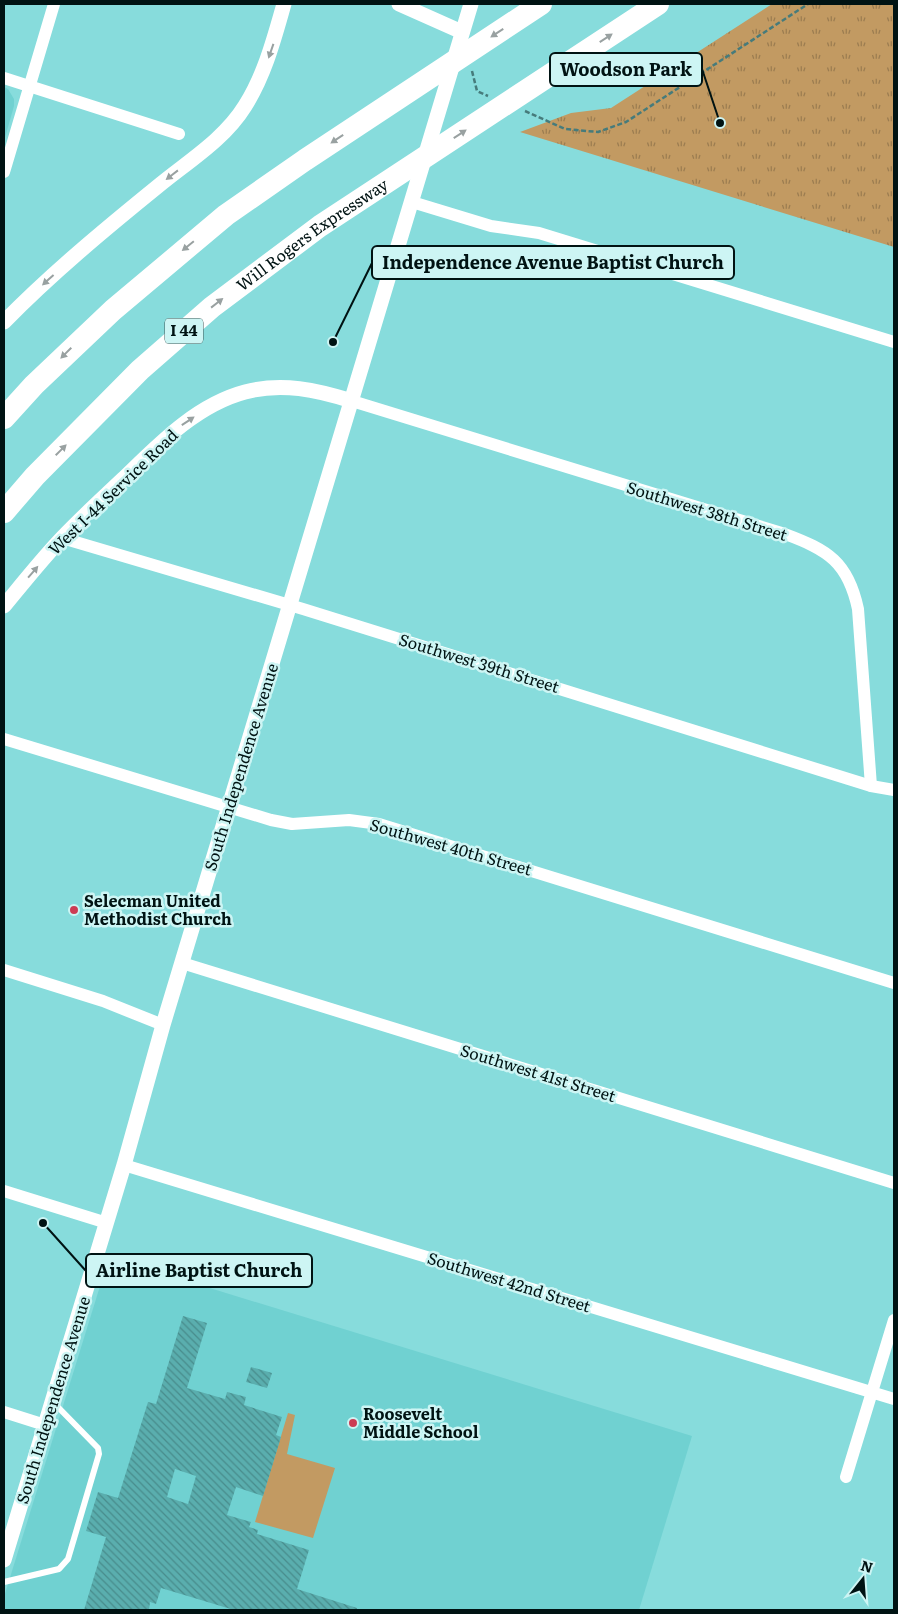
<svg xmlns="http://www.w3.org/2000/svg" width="898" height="1614" viewBox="0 0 898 1614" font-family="Literata,serif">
<defs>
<pattern id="grass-tufts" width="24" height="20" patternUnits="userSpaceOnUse" patternTransform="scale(1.25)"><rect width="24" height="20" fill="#c29a62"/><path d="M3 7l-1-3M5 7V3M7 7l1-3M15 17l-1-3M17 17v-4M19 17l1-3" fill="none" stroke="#9b7c50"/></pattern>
<pattern id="building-back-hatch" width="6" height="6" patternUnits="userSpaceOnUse" patternTransform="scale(1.25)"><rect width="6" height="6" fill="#5aaeae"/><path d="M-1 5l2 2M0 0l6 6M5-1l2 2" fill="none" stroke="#488c8c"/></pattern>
</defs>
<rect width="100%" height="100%" fill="#87dcdc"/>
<!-- built -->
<g fill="#70d1d1">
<polygon points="4,87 8,89 14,99 14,106 4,141"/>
<polygon points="109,1257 692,1436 639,1610 4,1610 4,1597"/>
</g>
<!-- grass -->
<polygon fill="url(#grass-tufts)" points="772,4 894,4 894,247 520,132 571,113 611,108"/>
<!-- pitch -->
<polygon fill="#c29a62" points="288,1413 295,1415 287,1454 335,1468 313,1538 255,1522"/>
<!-- building -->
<g fill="url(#building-back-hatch)" fill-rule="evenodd">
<path d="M183 1316 207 1323 187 1388 225 1399 227 1392 246 1397 244 1405 282 1417 276 1435 281 1437 263 1496 236 1487 227 1515 251 1522 249 1527 258 1530 257 1534 309 1550 297 1589 357 1608V1610H234L161 1588 156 1604 150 1602 149 1610H84L106 1537 86 1531 98 1492 118 1498 148 1402 156 1404ZM175 1469 196 1476 188 1504 167 1497Z"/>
<polygon points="251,1367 272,1373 267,1388 246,1382"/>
</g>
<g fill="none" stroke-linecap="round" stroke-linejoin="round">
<!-- path -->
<g stroke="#467b7b" stroke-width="2.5" stroke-dasharray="5 2.5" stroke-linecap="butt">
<polyline points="472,71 477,91 488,96"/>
<polyline points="525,111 565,129 598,132 626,122 808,4"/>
</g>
<!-- service -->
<polyline stroke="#fff" stroke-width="6" points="4,1582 59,1569 68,1559 99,1454 98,1448 52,1401"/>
<!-- minor -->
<g stroke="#fff" stroke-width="12">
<polyline points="4,78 179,134"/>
<polyline points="4,172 54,4"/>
<polyline points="412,202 491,226 539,233 894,342"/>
<path d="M352 401 785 534C828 550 848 562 858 609L871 786"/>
<polyline points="62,538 303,609 871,786 894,790"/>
<polyline points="4,739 271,820 292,824 349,820 379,824 894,983"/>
<polyline points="182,963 894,1183"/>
<polyline points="4,970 103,1001 163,1025"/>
<polyline points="124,1165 894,1399"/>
<polyline points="4,1191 107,1223"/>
<polyline points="4,1412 45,1425"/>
<polyline points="846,1477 894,1320"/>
</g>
<!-- tertiary -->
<g stroke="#fff" stroke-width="15">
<polyline points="399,4 462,32"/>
<path d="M4 322C51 274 104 230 157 187 187 162 224 140 245 106 265 74 274 39 284 4"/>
<path d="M4 606C23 583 42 559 63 537 82 517 103 498 123 479 158 445 196 405 245 392 282 382 317 390 352 401"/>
<polyline points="4,1560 124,1165 163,1025 471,4"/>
</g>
<!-- motorway -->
<g stroke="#fff" stroke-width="22">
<polyline points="4,418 34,385 113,310 226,215 305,160 541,4"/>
<path id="s1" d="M4 512 35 476 140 370 212 307 320 226 658 4"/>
</g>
</g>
<!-- one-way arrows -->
<defs><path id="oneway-solid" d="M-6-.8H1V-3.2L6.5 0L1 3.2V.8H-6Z" transform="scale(1.25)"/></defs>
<g fill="#99a1a1">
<use href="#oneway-solid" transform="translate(497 33) rotate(147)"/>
<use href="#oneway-solid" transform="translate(606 38) rotate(-33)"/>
<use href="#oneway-solid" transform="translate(271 51) rotate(109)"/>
<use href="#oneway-solid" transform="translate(460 134) rotate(-33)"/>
<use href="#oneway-solid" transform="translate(337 139) rotate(146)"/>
<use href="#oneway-solid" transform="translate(172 175) rotate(142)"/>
<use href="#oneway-solid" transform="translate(188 246) rotate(141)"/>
<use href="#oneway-solid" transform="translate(48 280) rotate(138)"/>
<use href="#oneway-solid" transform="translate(217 303) rotate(-38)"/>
<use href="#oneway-solid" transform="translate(66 353) rotate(135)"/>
<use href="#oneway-solid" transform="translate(188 421) rotate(-34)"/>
<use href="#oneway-solid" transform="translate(61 450) rotate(-45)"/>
<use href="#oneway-solid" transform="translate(33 572) rotate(-49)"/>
</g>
<!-- markers -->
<g fill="#cc3c54" stroke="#cdf5f4" stroke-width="2">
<circle cx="74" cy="910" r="5"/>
<circle cx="353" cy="1423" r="5"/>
</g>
<g text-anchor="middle" stroke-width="5" stroke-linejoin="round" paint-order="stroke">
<!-- shield labels -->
<rect fill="#cdf5f4" stroke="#3e5756" stroke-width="1" x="165" y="318.5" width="38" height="25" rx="4"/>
<g font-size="15" font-weight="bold" fill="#001313">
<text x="184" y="336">I 44</text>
</g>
<!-- street labels -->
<g font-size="16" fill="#001313" stroke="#cdf5f4">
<text dy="6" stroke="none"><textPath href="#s1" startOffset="416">Will Rogers Expressway</textPath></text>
<text transform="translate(113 492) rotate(-44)" y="6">West I-44 Service Road</text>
<text transform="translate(707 511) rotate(17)" y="6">Southwest 38th Street</text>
<text transform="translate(479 663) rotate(17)" y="6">Southwest 39th Street</text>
<text transform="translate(241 767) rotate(-73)" y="6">South Independence Avenue</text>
<text transform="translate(451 847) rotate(16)" y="6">Southwest 40th Street</text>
<text transform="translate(538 1073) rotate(17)" y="6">Southwest 41st Street</text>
<text transform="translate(509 1282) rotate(17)" y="6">Southwest 42nd Street</text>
<text transform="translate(53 1400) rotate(-73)" y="6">South Independence Avenue</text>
</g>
<!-- poi labels -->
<g font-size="16" font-weight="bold" fill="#001313" stroke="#cdf5f4" text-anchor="start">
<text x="84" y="907">Selecman United<tspan x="84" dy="18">Methodist Church</tspan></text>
<text x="363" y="1420">Roosevelt<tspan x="363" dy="18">Middle School</tspan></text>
</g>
</g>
<!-- callouts -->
<path fill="none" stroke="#001313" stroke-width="2" d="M720 123L702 69M333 342L372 263M43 1223L86 1271"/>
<g fill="#001313" stroke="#cdf5f4" stroke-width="2">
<circle cx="720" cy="123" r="5"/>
<circle cx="333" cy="342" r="5"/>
<circle cx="43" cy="1223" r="5"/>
</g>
<g fill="#cdf5f4" stroke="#001313" stroke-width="2">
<rect x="550" y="53" width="152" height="33" rx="5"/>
<rect x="372" y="246" width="362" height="33" rx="5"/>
<rect x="86" y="1254" width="226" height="33" rx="5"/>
</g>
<g font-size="18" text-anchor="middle" font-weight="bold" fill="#001313">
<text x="626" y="76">Woodson Park</text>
<text x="553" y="269">Independence Avenue Baptist Church</text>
<text x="199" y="1277">Airline Baptist Church</text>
</g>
<!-- border -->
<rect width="898" height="1614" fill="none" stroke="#001313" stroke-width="10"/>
<!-- north arrow -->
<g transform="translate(863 1579) rotate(17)" stroke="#cdf5f4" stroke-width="4" paint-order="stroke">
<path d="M0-4L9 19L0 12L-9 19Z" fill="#001313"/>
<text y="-8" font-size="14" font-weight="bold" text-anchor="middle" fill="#001313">N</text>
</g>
</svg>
